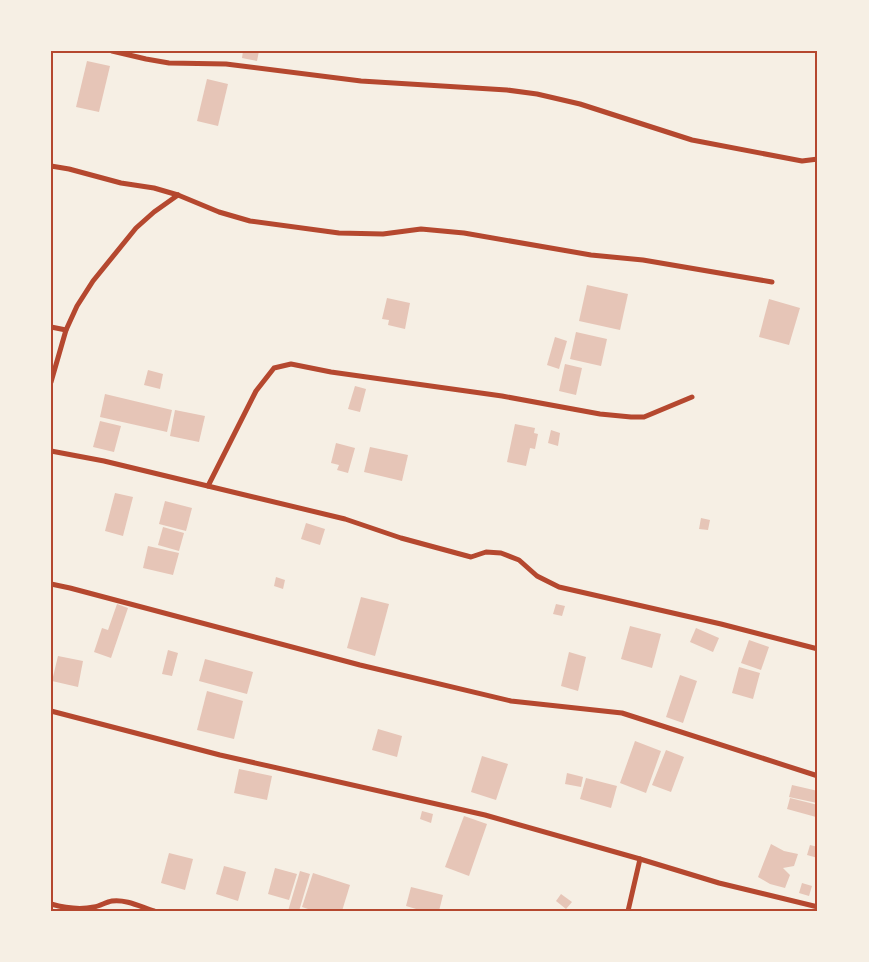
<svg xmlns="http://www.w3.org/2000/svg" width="869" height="962" viewBox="0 0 869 962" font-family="Overpass,sans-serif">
<rect width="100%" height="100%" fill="#f6efe4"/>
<!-- building -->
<g fill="#e6c5b7">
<polygon points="243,51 259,51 257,61 242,58"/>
<polygon points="87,61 110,66 99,112 76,107"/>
<polygon points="207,79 228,84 218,126 197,121"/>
<polygon points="587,285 628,294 620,330 579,321"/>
<polygon points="387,298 410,303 405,329 388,325 389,320 382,319"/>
<polygon points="769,299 800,308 789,345 759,337"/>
<polygon points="576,332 607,339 601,366 570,359"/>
<polygon points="555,337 567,341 559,369 547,365"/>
<polygon points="565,364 582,368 576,395 559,391"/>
<polygon points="148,370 163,374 160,389 144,385"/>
<polygon points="355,386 366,389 360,412 348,409"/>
<polygon points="105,394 172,410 167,432 100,417"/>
<polygon points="175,410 205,416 199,442 170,436"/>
<polygon points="100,421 121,426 114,452 93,447"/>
<polygon points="515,424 535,428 534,433 538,434 535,449 530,448 526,466 507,462"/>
<polygon points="551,430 560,433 558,446 548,443"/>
<polygon points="336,443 355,448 348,473 337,470 339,465 331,463"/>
<polygon points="370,447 408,455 402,481 364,472"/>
<polygon points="115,493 133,497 123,536 105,531"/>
<polygon points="165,501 192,508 186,531 159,524"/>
<polygon points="701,518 710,520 708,530 699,529"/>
<polygon points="306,523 325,529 320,545 301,539"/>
<polygon points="163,527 184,533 179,551 158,545"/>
<polygon points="148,546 179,553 173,575 143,568"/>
<polygon points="276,577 285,580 283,589 274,586"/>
<polygon points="361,597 389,604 375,656 347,648"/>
<polygon points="117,604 128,608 111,658 94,652 102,628 108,630"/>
<polygon points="556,604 565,606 562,616 553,614"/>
<polygon points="630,626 661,634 652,668 621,659"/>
<polygon points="696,628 719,638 713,652 690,642"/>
<polygon points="749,640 769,647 761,670 741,663"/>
<polygon points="168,650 178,653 172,676 162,674"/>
<polygon points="569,652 586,657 578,691 561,686"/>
<polygon points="58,656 83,661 78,687 52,681"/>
<polygon points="205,659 253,672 247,694 199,681"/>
<polygon points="739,667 760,673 753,699 732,693"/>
<polygon points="680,675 697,681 683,723 666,717"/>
<polygon points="207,691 243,701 234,739 197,730"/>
<polygon points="378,729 402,736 397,757 372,750"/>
<polygon points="635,741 661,751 646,793 620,783"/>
<polygon points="666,750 684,757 671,792 652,785"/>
<polygon points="482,756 508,764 496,800 471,792"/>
<polygon points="239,769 272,776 267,800 234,793"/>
<polygon points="567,773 583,777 581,787 565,784"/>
<polygon points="586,778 617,786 611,808 580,799"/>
<polygon points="792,785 818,791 817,803 789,797"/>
<polygon points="790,798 818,805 816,817 787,809"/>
<polygon points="422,811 433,814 431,823 420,819"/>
<polygon points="464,816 487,824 469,876 445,867"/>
<polygon points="771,844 784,851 798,854 794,866 783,868 790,875 785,888 770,884 758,877"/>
<polygon points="810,845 818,847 818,858 807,855"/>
<polygon points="169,853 193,859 185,890 161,883"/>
<polygon points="224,866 246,872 238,901 216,894"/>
<polygon points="275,868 297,874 289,900 268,894"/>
<polygon points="300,871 310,874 299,911 288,911"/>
<polygon points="313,873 350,885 342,911 314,911 302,907"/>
<polygon points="802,883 812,886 809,896 799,893"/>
<polygon points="411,887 443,895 439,911 423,911 406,906"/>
<polygon points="561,894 572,902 566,909 556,901"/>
</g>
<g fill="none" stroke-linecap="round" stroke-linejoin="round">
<!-- minor -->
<g stroke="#b5482f" stroke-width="5">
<polyline points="112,51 146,59 169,63 226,64 361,81 507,90 537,94 580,104 692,140 802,161 818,159"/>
<polyline points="51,166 69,169 121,183 154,188 178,195 219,212 250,221 339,233 383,234 421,229 464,233 591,255 643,260 772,282"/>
<polyline points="51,327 66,330"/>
<polyline points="51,382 66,330 77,306 93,281 136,228 154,212 178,195"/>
<polyline points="51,451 104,461 345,519 401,538 471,557 486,552 501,553 519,560 537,576 559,587 721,624 818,649"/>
<polyline points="208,486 256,391 274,368 291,364 331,372 502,396 600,414 631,417 644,417 692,397"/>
<polyline points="51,584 70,588 360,665 511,701 622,713 818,776"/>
<polyline points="51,711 220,755 485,815 640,859 719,883 818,907"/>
<path d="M51 904C65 908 80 910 94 907 100 906 106 902 112 901 126 899 141 907 154 911"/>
<polyline points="628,911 640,859"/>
</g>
</g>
<!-- border -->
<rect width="869" height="962" fill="none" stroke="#f6efe4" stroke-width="105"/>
<rect x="52" y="52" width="764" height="858" fill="none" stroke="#b5482f" stroke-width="2"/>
</svg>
